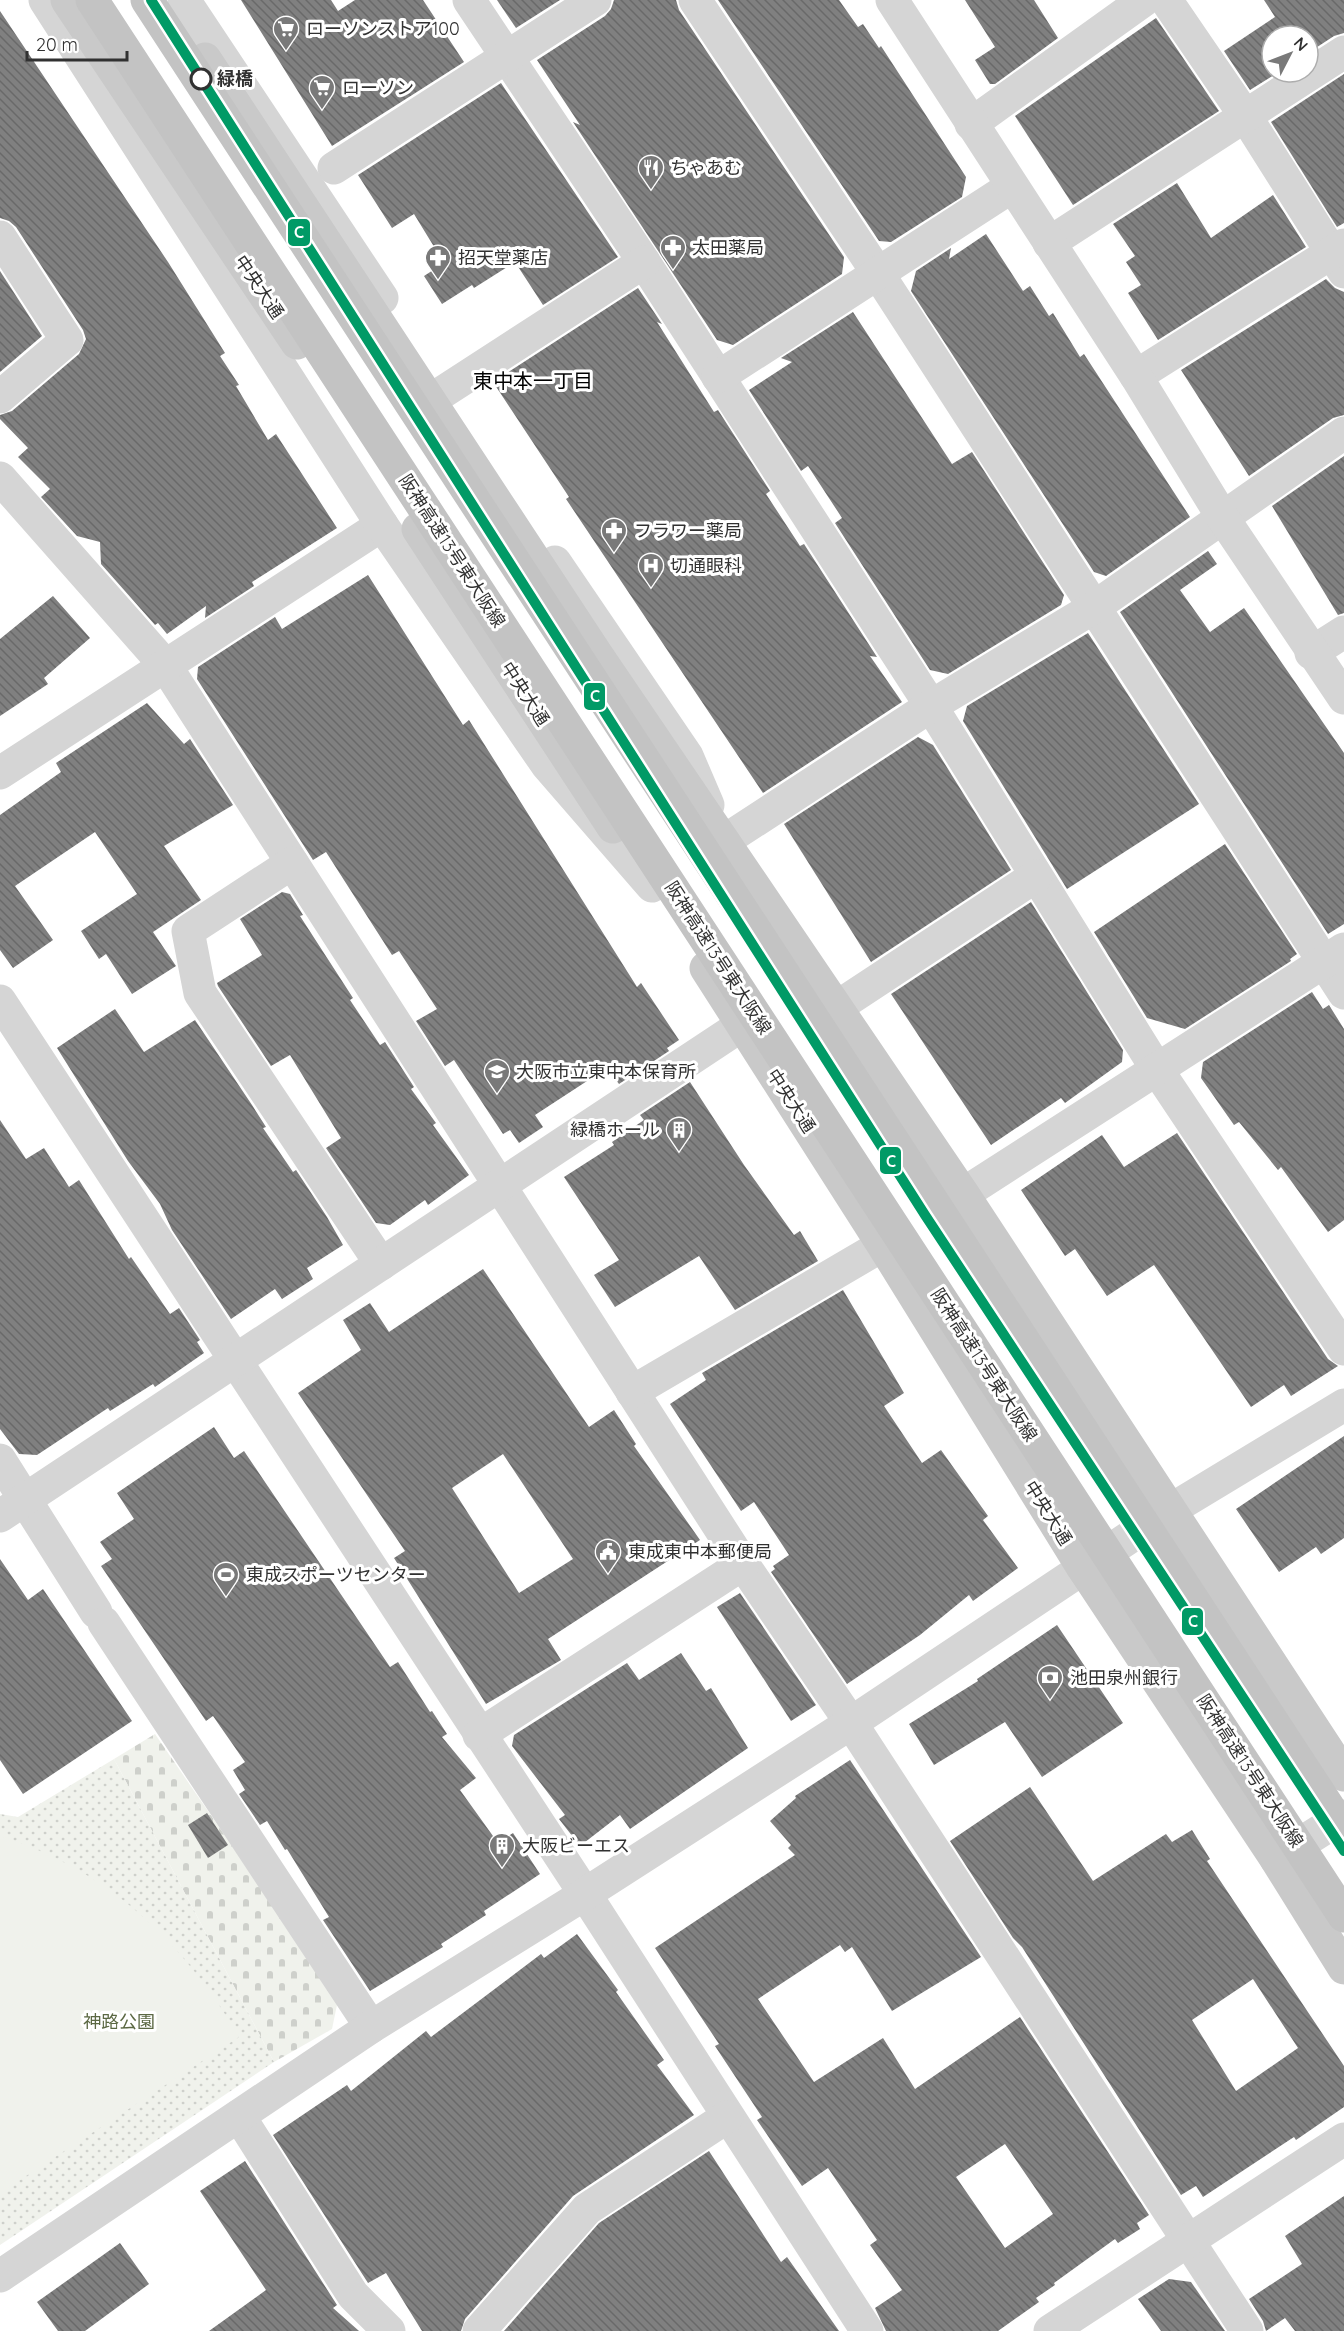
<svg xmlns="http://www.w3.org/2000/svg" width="1344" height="2331" viewBox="0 0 1344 2331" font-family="Quicksand,'Noto Sans JP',sans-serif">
<defs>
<pattern id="cemetery-stones" width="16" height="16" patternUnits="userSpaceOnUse" patternTransform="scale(1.5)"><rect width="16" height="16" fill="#f0f2ec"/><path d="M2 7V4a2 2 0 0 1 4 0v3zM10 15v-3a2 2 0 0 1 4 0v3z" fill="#ced0cb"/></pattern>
<pattern id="park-dots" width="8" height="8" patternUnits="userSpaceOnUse" patternTransform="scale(1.5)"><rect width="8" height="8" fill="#f0f2ec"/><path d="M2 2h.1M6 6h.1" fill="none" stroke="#ced0cb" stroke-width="1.8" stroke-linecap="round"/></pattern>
<pattern id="building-back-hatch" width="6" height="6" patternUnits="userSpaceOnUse" patternTransform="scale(1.5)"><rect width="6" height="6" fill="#808080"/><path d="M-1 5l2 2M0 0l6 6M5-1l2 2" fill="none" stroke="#696969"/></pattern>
</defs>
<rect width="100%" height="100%" fill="#fff"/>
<!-- cemetery -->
<polygon fill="url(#cemetery-stones)" points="155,1734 338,2000 332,2029 274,2062 114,1759"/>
<!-- park -->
<polygon fill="url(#park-dots)" points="114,1759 274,2062 0,2245 0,1814 18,1817"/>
<!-- pitch -->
<path fill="#f0f2ec" d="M0 1836C108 1870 183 1941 239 2037L0 2193Z"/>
<!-- building -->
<g fill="url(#building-back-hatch)" fill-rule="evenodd">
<polygon points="241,0 331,0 338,11 355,0 423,0 464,62 332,146"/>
<polygon points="497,0 560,0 516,28"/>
<polygon points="614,0 676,0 679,10 844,257 842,274 733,345 717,340 573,122 580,125 537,60 605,16 611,9"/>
<polygon points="718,0 839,0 858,27 863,24 879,48 881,46 966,177 962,197 891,242 879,241"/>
<polygon points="965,0 1034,0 1058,38 995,84 990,84 975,60 995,47"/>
<polygon points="1264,0 1344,0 1344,33 1334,36 1308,53 1308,36 1272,36 1272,72 1279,72 1250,90 1224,51 1275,17"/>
<polygon points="0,11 168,262 225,353 220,356 239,385 236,386 268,440 276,434 337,528 252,582 254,586 205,618 206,606 167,634 158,623 155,625 101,564 100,542 77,536 41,497 50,489 18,457 28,448 0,419 0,415 12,411 79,354 86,339 83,330 16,227 9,221 0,218"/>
<polygon points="1156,18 1219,111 1073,205 1015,116"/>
<polygon points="1344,74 1344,223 1337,227 1271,122"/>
<polygon points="501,83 618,257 543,305 515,262 474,288 472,285 442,304 424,276 444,263 414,214 392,228 358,175"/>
<polygon points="1177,183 1211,238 1273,195 1306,247 1158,340 1128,293 1141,285 1126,262 1135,256 1113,224"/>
<polygon points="986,234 1023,291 1030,286 1049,316 1053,313 1080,357 1084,354 1190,517 1106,576 1094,572 911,291 916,271 951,248 949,259"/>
<polygon points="0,271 42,336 0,372"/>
<polygon points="1326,279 1335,288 1344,292 1344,415 1333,418 1249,476 1181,370"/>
<polygon points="638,288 662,324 657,322 714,412 718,410 770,491 766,494 800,546 804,544 877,657 870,656 902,702 763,793 566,499 569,497 493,382"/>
<polygon points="853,312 952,464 972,452 1064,595 1061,605 948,674 930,670 835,523 842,518 808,466 801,471 749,390 792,362 781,358"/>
<polygon points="1344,456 1344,613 1338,615 1272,506"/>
<polygon points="1208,551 1217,564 1180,590 1210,632 1244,608 1344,753 1344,924 1328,934 1120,612"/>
<polygon points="368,575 463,725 469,720 637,987 641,983 679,1040 667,1048 669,1051 619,1084 607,1068 535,1115 543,1127 519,1143 510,1130 503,1134 454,1060 445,1066 416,1021 437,1009 399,951 392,955 326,852 313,860 197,679 198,667 275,617 282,629"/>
<polygon points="53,596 90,638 44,678 48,684 0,716 0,639"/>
<polygon points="1088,633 1199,804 1067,889 963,721 967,706"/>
<polygon points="147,703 184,744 190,739 233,805 164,846 201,900 153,932 176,966 132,994 106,954 99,959 81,931 137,894 95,832 15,886 53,940 13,968 0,950 0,815 61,772 56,763"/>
<polygon points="918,737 933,745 1011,870 871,962 784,824"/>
<polygon points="1225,844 1297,954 1290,959 1291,961 1185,1029 1147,1018 1094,932"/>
<polygon points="282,892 290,894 303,915 300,916 353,998 350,1000 380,1045 385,1042 414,1087 411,1089 436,1123 433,1125 469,1175 428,1205 425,1200 390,1225 376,1223 326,1148 341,1138 290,1055 271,1066 218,986 217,983 262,955 240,919"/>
<polygon points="1031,902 1123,1050 1122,1062 1065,1103 1061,1098 991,1145 891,994"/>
<polygon points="1312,992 1323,1009 1329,1005 1344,1029 1344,1220 1328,1232 1281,1167 1278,1170 1239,1122 1234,1125 1201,1078 1203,1062"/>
<polygon points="115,1009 144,1052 195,1020 252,1105 266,1127 263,1128 293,1172 296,1170 327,1217 343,1245 307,1268 313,1279 282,1299 275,1289 231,1319 172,1230 160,1204 128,1161 57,1048"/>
<polygon points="690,1082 744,1165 794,1235 800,1231 818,1261 735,1310 699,1256 615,1307 594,1275 619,1260 564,1177 614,1145 612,1142 644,1120 640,1115"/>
<polygon points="0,1120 26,1159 44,1148 69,1187 79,1180 129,1259 131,1257 170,1314 179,1308 200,1340 197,1342 204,1353 155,1387 153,1384 110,1411 108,1408 37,1455 19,1454 0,1429"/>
<polygon points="1177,1133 1328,1359 1338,1366 1291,1396 1284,1385 1251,1407 1154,1265 1107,1296 1075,1249 1065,1256 1021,1190 1102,1135 1124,1167"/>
<path d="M483 1269 589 1427 614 1410 636 1444 634 1446 700 1540 548 1639 561 1660 486 1704 394 1558 405 1551 298 1393 361 1350 343 1320 370 1303 389 1332ZM503 1454 573 1559 519 1593 452 1488Z"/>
<polygon points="843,1290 904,1393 884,1406 922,1463 941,1450 988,1516 983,1520 1018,1568 973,1601 969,1595 920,1635 847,1684 771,1572 775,1569 773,1566 789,1555 754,1502 741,1511 670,1404 706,1380 702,1373"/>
<polygon points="214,1427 234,1458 244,1451 390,1667 398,1662 430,1712 432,1711 447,1734 442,1737 476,1778 460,1790 498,1843 513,1833 540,1874 484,1911 486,1915 441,1944 443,1947 370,1991 323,1920 329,1917 287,1849 285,1850 267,1821 260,1825 239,1794 245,1790 233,1770 245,1762 213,1716 206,1721 101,1566 112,1559 100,1542 134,1519 117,1493"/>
<polygon points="1344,1436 1344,1538 1321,1554 1316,1547 1279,1572 1236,1509"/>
<polygon points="0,1559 28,1600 43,1589 132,1721 23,1794 0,1760"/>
<polygon points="740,1593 816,1705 791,1721 717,1607"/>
<polygon points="1057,1625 1123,1723 1042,1777 1005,1722 934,1765 909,1724 978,1681 977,1679"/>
<polygon points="681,1653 706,1691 711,1688 748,1748 630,1829 620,1815 580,1846 559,1819 565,1815 512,1746 514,1735 627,1663 639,1680"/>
<path d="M850 1760 981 1957 892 2011 852 1947 845 1952 840 1945 758 1999 814 2082 883 2038 915 2089 1020 2017 1149 2215 1137 2223 1140 2229 1118 2243 1115 2239 1054 2283 1055 2285 1036 2298 1039 2302 998 2331H886L875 2308 902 2290 870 2245 877 2240 828 2168 802 2186 757 2120 762 2117 715 2046 719 2044 655 1948 795 1855 788 1848 791 1845 770 1821 796 1798 795 1796ZM1005 2144 1053 2214 1005 2248 956 2177Z"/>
<path d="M1030 1787 1093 1881 1166 1834 1172 1842 1192 1830 1210 1859 1207 1861 1344 2066V2107L1296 2140 1294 2137 1203 2197 1196 2186 1181 2195 1022 1947 1013 1938 950 1841ZM1253 1979 1298 2048 1236 2091 1192 2020Z"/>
<polygon points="207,1813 228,1845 208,1858 188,1825"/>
<polygon points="577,1934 618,1990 616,1992 664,2060 657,2065 694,2115 573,2196 465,2319 461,2331 422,2331 386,2273 368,2283 273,2135 347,2085 351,2091 426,2031 431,2037 541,1954 544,1958"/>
<polygon points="709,2151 781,2262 787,2257 839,2331 504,2331 599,2223"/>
<polygon points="245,2161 337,2305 333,2308 359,2331 209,2331 266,2290 200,2191"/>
<polygon points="1344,2196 1344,2331 1295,2331 1285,2318 1266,2331 1263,2321 1249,2299 1302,2264 1285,2236"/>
<polygon points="120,2243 149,2284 85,2331 58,2331 37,2302"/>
<polygon points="1169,2279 1191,2282 1225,2331 1161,2331 1138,2299"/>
</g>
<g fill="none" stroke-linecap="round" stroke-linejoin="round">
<!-- minor -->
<g stroke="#d5d5d5" stroke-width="33">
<polyline points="469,0 644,262 931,706 1156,1068 1344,1349"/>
<polyline points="695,0 879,275 1344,993"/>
<polyline points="1166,0 1246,117 1344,272"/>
<polyline points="971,124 1144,0"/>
<polyline points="334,168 595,0"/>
<polyline points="0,237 67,340 0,397"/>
<polyline points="1049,243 1344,52"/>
<polyline points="1136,376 1344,245"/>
<polyline points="718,377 1011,187"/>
<polyline points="443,392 644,262"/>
<polyline points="0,478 165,665 743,1564 851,1723 1247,2331"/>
<polyline points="1311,653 1344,632"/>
<polyline points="0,773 382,525"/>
<polyline points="724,841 931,706 1093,608 1344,433"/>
<polyline points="292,863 188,931 200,993 381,1264"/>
<polyline points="0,1001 585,1894 867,2331"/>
<polyline points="837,1007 1036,876"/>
<polyline points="963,1194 1344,949"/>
<polyline points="632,1392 883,1245"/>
<polyline points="0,1460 96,1612"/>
<polyline points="0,1516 742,1025"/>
<polyline points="104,1623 371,2027"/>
<polyline points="479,1735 743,1564"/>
<polyline points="1276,1859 1344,1816"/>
<polyline points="239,2116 353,2295 389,2331"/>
<polyline points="479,2331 587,2209 727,2117"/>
<polyline points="1050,2331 1344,2139"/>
</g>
<!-- tertiary -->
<g stroke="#d5d5d5" stroke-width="33">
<polyline points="45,0 382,525 547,765 652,886"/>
<polyline points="184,0 382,298"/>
<polyline points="892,0 1136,376 1223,518 1344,698"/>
<polyline points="555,562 687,756 708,805"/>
<polyline points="0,2276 371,2027 585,1894 851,1723 1172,1509 1344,1405"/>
</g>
<!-- primary -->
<g stroke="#c9c9c9" stroke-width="33">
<polyline points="67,0 297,343"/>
<polyline points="205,59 597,655 963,1194 1344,1775"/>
<polyline points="418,529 613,827"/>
<polyline points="706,968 883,1245 1083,1568 1276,1859 1344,1968"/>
</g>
<!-- motorway-bridge -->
<g stroke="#c3c3c3" stroke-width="33">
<polyline points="92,0 1344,1916"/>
<polyline points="147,0 1344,1831"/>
</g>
<defs>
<polyline id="metro-1" points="151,0 925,1215 1344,1851"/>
</defs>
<!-- metro-1 casing -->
<use href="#metro-1" stroke="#fff" stroke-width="15"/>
<!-- metro-1 -->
<use href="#metro-1" stroke="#019a66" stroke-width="10"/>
</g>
<!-- icons -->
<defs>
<symbol id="supermarket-pin" viewBox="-11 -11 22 30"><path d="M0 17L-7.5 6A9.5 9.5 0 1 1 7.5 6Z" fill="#797979" stroke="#fff"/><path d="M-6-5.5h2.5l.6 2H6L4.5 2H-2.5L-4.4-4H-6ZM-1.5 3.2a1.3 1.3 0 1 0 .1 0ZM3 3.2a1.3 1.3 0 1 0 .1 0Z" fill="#fff"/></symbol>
<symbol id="restaurant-pin" viewBox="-11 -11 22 30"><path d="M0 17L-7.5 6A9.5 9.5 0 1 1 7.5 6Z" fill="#797979" stroke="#fff"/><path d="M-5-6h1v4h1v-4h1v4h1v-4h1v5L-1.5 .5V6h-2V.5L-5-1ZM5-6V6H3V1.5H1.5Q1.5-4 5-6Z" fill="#fff"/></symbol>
<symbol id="pharmacy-pin" viewBox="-11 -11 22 30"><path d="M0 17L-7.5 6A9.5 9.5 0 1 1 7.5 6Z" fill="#797979" stroke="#fff"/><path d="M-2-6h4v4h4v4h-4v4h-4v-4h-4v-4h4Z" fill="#fff"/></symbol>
<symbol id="hospital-pin" viewBox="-11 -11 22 30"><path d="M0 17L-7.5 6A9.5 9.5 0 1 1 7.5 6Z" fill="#797979" stroke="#fff"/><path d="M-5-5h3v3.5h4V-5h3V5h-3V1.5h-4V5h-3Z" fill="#fff"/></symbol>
<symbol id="school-pin" viewBox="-11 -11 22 30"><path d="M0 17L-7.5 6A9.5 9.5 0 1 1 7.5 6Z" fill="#797979" stroke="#fff"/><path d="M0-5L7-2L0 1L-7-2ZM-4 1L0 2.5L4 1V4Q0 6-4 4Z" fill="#fff"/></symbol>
<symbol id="building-pin" viewBox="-11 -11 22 30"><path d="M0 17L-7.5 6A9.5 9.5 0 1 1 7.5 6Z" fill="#797979" stroke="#fff"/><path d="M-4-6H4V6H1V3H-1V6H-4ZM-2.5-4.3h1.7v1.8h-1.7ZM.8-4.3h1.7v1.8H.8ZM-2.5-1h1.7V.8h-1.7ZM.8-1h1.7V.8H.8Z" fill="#fff"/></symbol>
<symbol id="civic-pin" viewBox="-11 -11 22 30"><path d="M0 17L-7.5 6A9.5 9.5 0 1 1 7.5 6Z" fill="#797979" stroke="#fff"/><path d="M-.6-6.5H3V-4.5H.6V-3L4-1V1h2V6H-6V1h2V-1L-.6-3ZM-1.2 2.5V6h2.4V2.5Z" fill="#fff"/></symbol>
<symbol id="stadium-pin" viewBox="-11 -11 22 30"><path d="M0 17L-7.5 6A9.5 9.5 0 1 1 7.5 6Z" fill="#797979" stroke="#fff"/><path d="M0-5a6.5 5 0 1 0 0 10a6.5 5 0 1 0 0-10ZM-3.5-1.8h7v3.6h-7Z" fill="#fff"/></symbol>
<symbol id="bank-pin" viewBox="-11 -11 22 30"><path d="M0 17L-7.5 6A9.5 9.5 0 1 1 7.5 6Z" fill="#797979" stroke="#fff"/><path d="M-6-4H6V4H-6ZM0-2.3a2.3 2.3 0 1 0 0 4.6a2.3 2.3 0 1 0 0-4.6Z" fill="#fff"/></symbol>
</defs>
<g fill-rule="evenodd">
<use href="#supermarket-pin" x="271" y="14" width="30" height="40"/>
<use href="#supermarket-pin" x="307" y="73" width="30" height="40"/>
<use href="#restaurant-pin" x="636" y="153" width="30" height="40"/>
<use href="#pharmacy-pin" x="658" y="233" width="30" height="40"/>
<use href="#pharmacy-pin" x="423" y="243" width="30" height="40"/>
<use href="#pharmacy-pin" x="599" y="516" width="30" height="40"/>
<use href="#hospital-pin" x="636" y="551" width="30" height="40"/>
<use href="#school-pin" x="482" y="1057" width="30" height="40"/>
<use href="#building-pin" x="664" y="1115" width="30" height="40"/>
<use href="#civic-pin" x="593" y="1537" width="30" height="40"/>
<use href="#stadium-pin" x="211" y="1560" width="30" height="40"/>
<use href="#bank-pin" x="1035" y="1663" width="30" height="40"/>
<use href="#building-pin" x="487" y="1831" width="30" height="40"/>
</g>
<!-- markers -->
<circle fill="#fff" stroke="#313131" stroke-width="3" cx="201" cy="79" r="10"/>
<g text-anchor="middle" stroke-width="6" stroke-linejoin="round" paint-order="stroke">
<!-- poi labels -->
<g font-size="18" fill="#313131" stroke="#fff" text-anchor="start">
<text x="306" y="35">ローソンストア100</text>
<text x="342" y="94">ローソン</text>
<text x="670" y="174">ちゃあむ</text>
<text x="692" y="254">太田薬局</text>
<text x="458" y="264">招天堂薬店</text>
<text x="634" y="537">フラワー薬局</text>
<text x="670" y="572">切通眼科</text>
<text x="516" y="1078">大阪市立東中本保育所</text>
<text x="660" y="1136" text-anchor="end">緑橋ホール</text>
<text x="628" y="1558">東成東中本郵便局</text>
<text x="246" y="1581">東成スポーツセンター</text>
<text x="1070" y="1684">池田泉州銀行</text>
<text x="522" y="1852">大阪ビーエス</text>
</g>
<!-- stop labels -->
<g font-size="18" font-weight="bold" fill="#313131" stroke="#fff" text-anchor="start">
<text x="217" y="85">緑橋</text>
</g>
<!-- street labels -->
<g font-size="18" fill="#313131" stroke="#fff">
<text transform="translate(259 287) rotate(56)" y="6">中央大通</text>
<text transform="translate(452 551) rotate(57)" y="6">阪神高速13号東大阪線</text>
<text transform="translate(525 694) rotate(57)" y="6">中央大通</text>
<text transform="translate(718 958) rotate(57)" y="6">阪神高速13号東大阪線</text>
<text transform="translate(791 1101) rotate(57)" y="6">中央大通</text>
<text transform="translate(984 1365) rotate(57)" y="6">阪神高速13号東大阪線</text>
<text transform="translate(1048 1513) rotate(58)" y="6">中央大通</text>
<text transform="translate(1250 1771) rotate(57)" y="6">阪神高速13号東大阪線</text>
</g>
<!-- park labels -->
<g font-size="18" fill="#5b6843" stroke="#fff">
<text x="119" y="2028">神路公園</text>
</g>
<!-- neighbourhood labels -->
<g font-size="20" fill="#000" stroke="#fff">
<text x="533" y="388">東中本一丁目</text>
</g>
</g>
<g stroke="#fff" stroke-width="2">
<rect x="287" y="218" width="24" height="29" rx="6" fill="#019a66"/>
<rect x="583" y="682" width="23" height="29" rx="6" fill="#019a66"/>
<rect x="879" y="1146" width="23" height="29" rx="6" fill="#019a66"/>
<rect x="1181" y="1607" width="23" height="29" rx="6" fill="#019a66"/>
</g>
<g font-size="16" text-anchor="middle" font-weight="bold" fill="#fff">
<text x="299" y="238">C</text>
<text x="595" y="702">C</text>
<text x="891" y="1167">C</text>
<text x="1193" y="1627">C</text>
</g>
<!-- north arrow -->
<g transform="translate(1290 54) rotate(48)"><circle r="28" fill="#ffffff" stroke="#adadad" stroke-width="1.5"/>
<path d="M0-4.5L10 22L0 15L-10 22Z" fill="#797979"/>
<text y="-9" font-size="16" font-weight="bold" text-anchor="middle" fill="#313131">N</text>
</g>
<!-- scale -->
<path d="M27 51v9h100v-9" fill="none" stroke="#313131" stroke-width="3"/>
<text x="36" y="51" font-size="18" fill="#313131" stroke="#ffffff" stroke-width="4.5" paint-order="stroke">20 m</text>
</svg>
